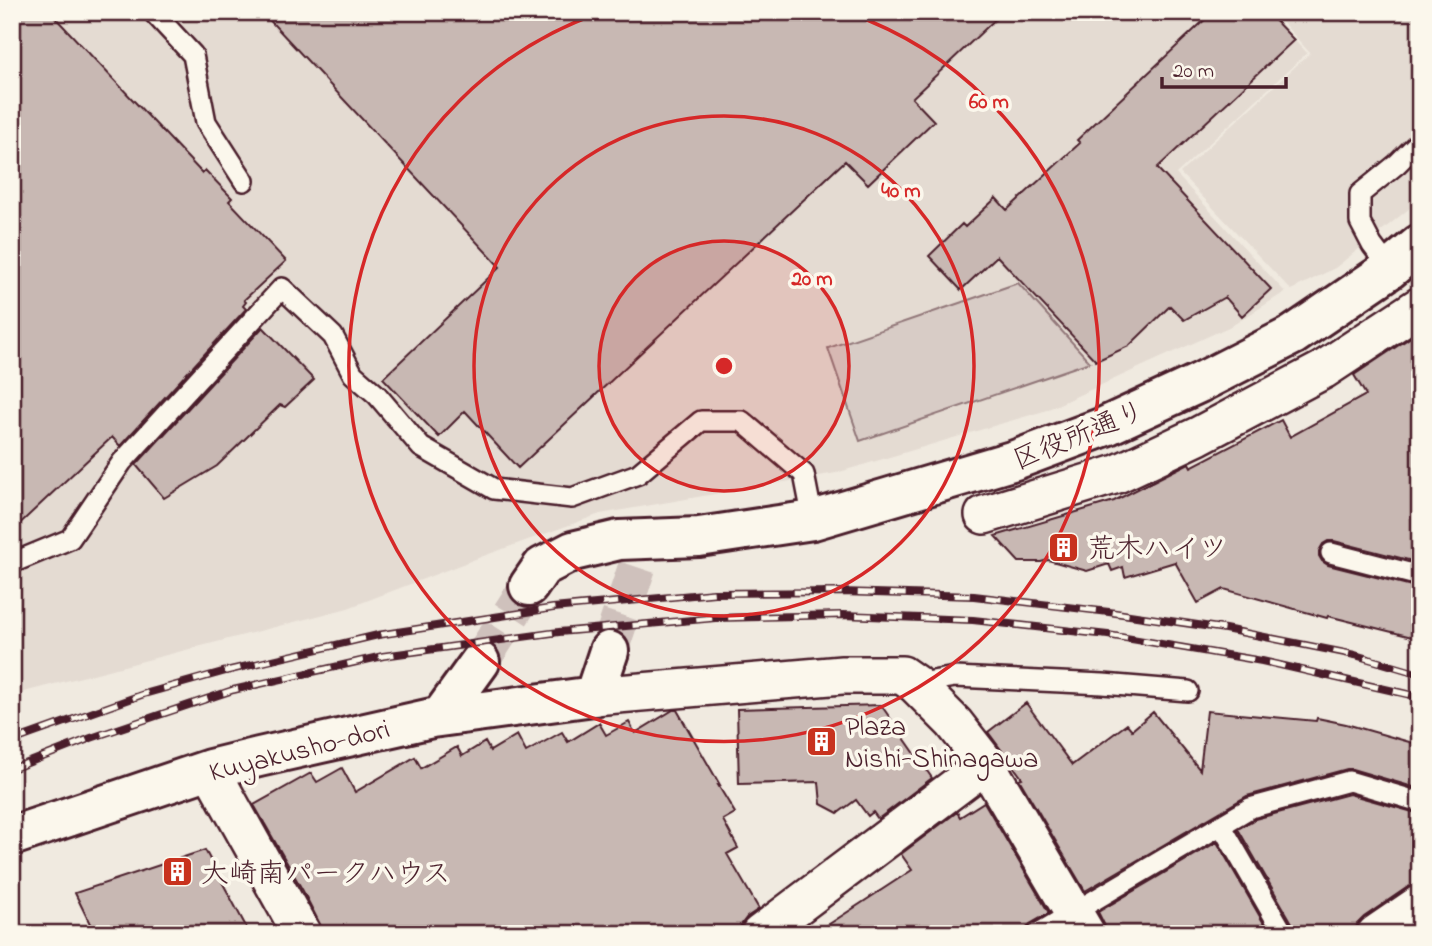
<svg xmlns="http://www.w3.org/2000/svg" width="1432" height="946" viewBox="0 0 1432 946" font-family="'Indie Flower','Klee One',sans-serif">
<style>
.built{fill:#e4dbd2}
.green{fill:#d8ccc6;stroke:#917678;stroke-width:2}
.building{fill:#c8b8b3;stroke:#4a1f2b;stroke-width:2}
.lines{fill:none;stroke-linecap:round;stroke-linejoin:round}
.tertiary-tunnel{stroke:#cfc1bc;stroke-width:38;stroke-dasharray:38 19;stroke-linecap:butt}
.service-casing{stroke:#4a1f2b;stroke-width:24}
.minor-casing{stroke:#4a1f2b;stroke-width:42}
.tertiary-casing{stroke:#4a1f2b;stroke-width:44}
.service{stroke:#fbf7ec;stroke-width:19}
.minor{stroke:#fbf7ec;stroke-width:37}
.tertiary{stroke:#fbf7ec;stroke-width:38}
.rail-casing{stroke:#4a1f2b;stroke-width:8}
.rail{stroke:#fbf7ec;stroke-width:5;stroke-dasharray:16;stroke-linecap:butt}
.ring{fill:none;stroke:#d62828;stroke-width:3.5}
.labels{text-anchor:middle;stroke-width:7;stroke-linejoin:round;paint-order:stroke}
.street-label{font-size:28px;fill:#4a1f2b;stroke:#fbf7ec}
.poi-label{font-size:28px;fill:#4a1f2b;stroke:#fbf7ec;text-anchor:start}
.centre{fill:#d62828;stroke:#fbf7ec;stroke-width:3.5}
.ring-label{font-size:21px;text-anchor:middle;font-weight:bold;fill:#d62828;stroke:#fbf7ec;stroke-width:7;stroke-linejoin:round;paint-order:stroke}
</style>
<rect width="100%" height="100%" fill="#f0eae0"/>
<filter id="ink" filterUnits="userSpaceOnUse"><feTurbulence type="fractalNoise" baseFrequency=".0143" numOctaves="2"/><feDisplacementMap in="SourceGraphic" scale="14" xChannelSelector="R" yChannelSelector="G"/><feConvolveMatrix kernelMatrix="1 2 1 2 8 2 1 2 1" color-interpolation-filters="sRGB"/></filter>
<g filter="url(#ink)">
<path class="built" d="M12,12H1270L1307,53L1176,174L1285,292L1233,325L1044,411L836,473L600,514L478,558L348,608L12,695Z
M1273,12H1420V200L1335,268L1291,290L1180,173L1310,53Z"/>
<path class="green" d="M1018,283L1090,362L860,441L828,348Z"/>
<path class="building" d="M12,12H50L202,173L205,170L232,198L229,201L286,261L244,300L246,302L243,306L246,309L120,446L112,437L12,531Z
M262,12H1003L912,98L934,121L868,184L845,161L518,468L465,411L439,437L383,378L500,267Z
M1213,12H1267L1294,40L1157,168L1271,289L1242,316L1225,297L1184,320L1170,306L1129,346L1096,361L997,256L961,290L929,256L962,224L965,227L996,198L1007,210L1080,143L1077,140Z
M263,327L314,380L285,407L280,405L217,466L164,498L136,465Z
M1420,331V563L1334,541H1328L1323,544L1319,551V556L1322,561L1328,565L1420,588V639L1328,616L1327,618L1224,589L1198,603L1175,562L1125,577L1123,567L1112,571L1109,564L1087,571L1048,560L1041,562H1019L995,536L1114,501L1189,463L1191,467L1281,420L1290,437L1366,395L1354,375Z
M1026,703L1072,765L1127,724L1132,730L1153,712L1200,770L1207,711L1316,721L1317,718L1346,724L1420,745V789L1352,769H1347L1247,796L1085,891L1019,779L1022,778L988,732Z
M881,705L932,778L878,819L873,812L868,816L856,800L838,813L821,804L819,782L739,784L737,709Z
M673,710H677L720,785H718L735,813L723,820L738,848L727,854L759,909L747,917L741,925L739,934H325L303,891L254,805L311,773L317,782L342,768L355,792L415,757L421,768L457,747L462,756L485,742L490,751L517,735L526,752L562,732L568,742L599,723L606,735L629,722L635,733Z
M1349,794L1420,814V883L1408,887L1364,917L1357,924L1355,934H1296L1295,928L1238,829L1255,819Z
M984,802L1049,913L1030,924L1026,929L1025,934H814L912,870L901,854L957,812L960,817Z
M1217,842L1270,934H1107L1104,924L1098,912Z
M205,850L250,934H95L75,893Z"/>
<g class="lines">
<path class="tertiary-tunnel" d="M609,651L637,567
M480,662L529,586"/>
<defs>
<path id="service" d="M153,12L193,55L206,122L244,181
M1390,269L1372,245L1360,222V194L1397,164L1420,141
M1331,553L1420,576
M12,563L70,539L122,462L282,288L333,336L353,374L377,395L421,447L494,489L572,498L638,474L701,421H742L804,474L813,520
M915,684L955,677L1103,684L1188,691
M1221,825L1284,934
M1037,934L1250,808L1349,781L1420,802"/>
<path id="minor" d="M984,515L1117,474L1198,436L1323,370L1420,306
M594,696L842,675H902L915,684L954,723L986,764L1086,934
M210,769L302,934
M760,934L986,764
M1376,934L1420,904"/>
<path id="tertiary" d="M529,586L542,567L573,551L619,540L699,537L813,520L1015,460L1106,426L1199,383L1293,335L1390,269L1420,244
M441,716L480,662
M12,836L210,769L259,757L432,718L594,696L609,651"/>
</defs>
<use href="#service" class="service-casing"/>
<use href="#minor" class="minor-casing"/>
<use href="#tertiary" class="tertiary-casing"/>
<use href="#service" class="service"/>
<use href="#minor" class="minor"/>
<use href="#tertiary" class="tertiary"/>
<defs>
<path id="rail" d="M12,741L144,694L226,671L378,635L553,608L714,593L841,592L974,596L1109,612L1225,629L1355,655L1420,674
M12,769L91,738L233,690L383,656L559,632L715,618L843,615L973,620L1108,635L1262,661L1420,697"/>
</defs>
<use href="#rail" class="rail-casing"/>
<use href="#rail" class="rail"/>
</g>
</g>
<circle cx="724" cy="366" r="125" fill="#d62828" fill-opacity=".12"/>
<g class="ring">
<circle cx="724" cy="366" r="125"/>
<circle cx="724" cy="366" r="250"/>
<path d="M849 13A375 375 0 1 1 599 13"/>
</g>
<defs>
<symbol id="building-square" viewBox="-11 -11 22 22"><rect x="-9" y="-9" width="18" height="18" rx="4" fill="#c8321e" stroke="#fbf7ec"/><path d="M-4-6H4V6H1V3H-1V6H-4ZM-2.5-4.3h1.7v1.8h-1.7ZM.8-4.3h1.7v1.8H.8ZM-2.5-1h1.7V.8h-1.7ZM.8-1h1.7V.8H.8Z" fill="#fff"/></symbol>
</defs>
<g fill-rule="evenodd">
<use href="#building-square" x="1046" y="530" width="35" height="35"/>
<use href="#building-square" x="804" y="724" width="35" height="35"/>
<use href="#building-square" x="160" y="854" width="35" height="35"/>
</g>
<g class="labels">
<g class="street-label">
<text transform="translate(1078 434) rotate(-22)" y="10">区役所通り</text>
<text transform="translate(299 749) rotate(-14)" y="10">Kuyakusho-dori</text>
</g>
<g class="poi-label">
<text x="1087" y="557">荒木ハイツ</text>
<text x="845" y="735">Plaza<tspan x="845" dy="32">Nishi-Shinagawa</tspan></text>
<text x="201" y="882">大崎南パークハウス</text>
</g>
</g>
<circle cx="724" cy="366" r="10" class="centre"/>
<g class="ring-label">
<text x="989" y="108">60 m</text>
<text x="901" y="197">40 m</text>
<text x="812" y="285">20 m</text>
</g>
<rect width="1432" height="946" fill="none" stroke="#fbf7ec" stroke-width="42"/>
<rect x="21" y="21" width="1390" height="904" fill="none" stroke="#4a1f2b" stroke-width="2.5" filter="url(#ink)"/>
<path d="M1162 77v10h124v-10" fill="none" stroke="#4a1f2b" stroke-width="3.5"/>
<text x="1173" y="77" font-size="21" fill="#4a1f2b" stroke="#fbf7ec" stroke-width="5" paint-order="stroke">20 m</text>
</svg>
